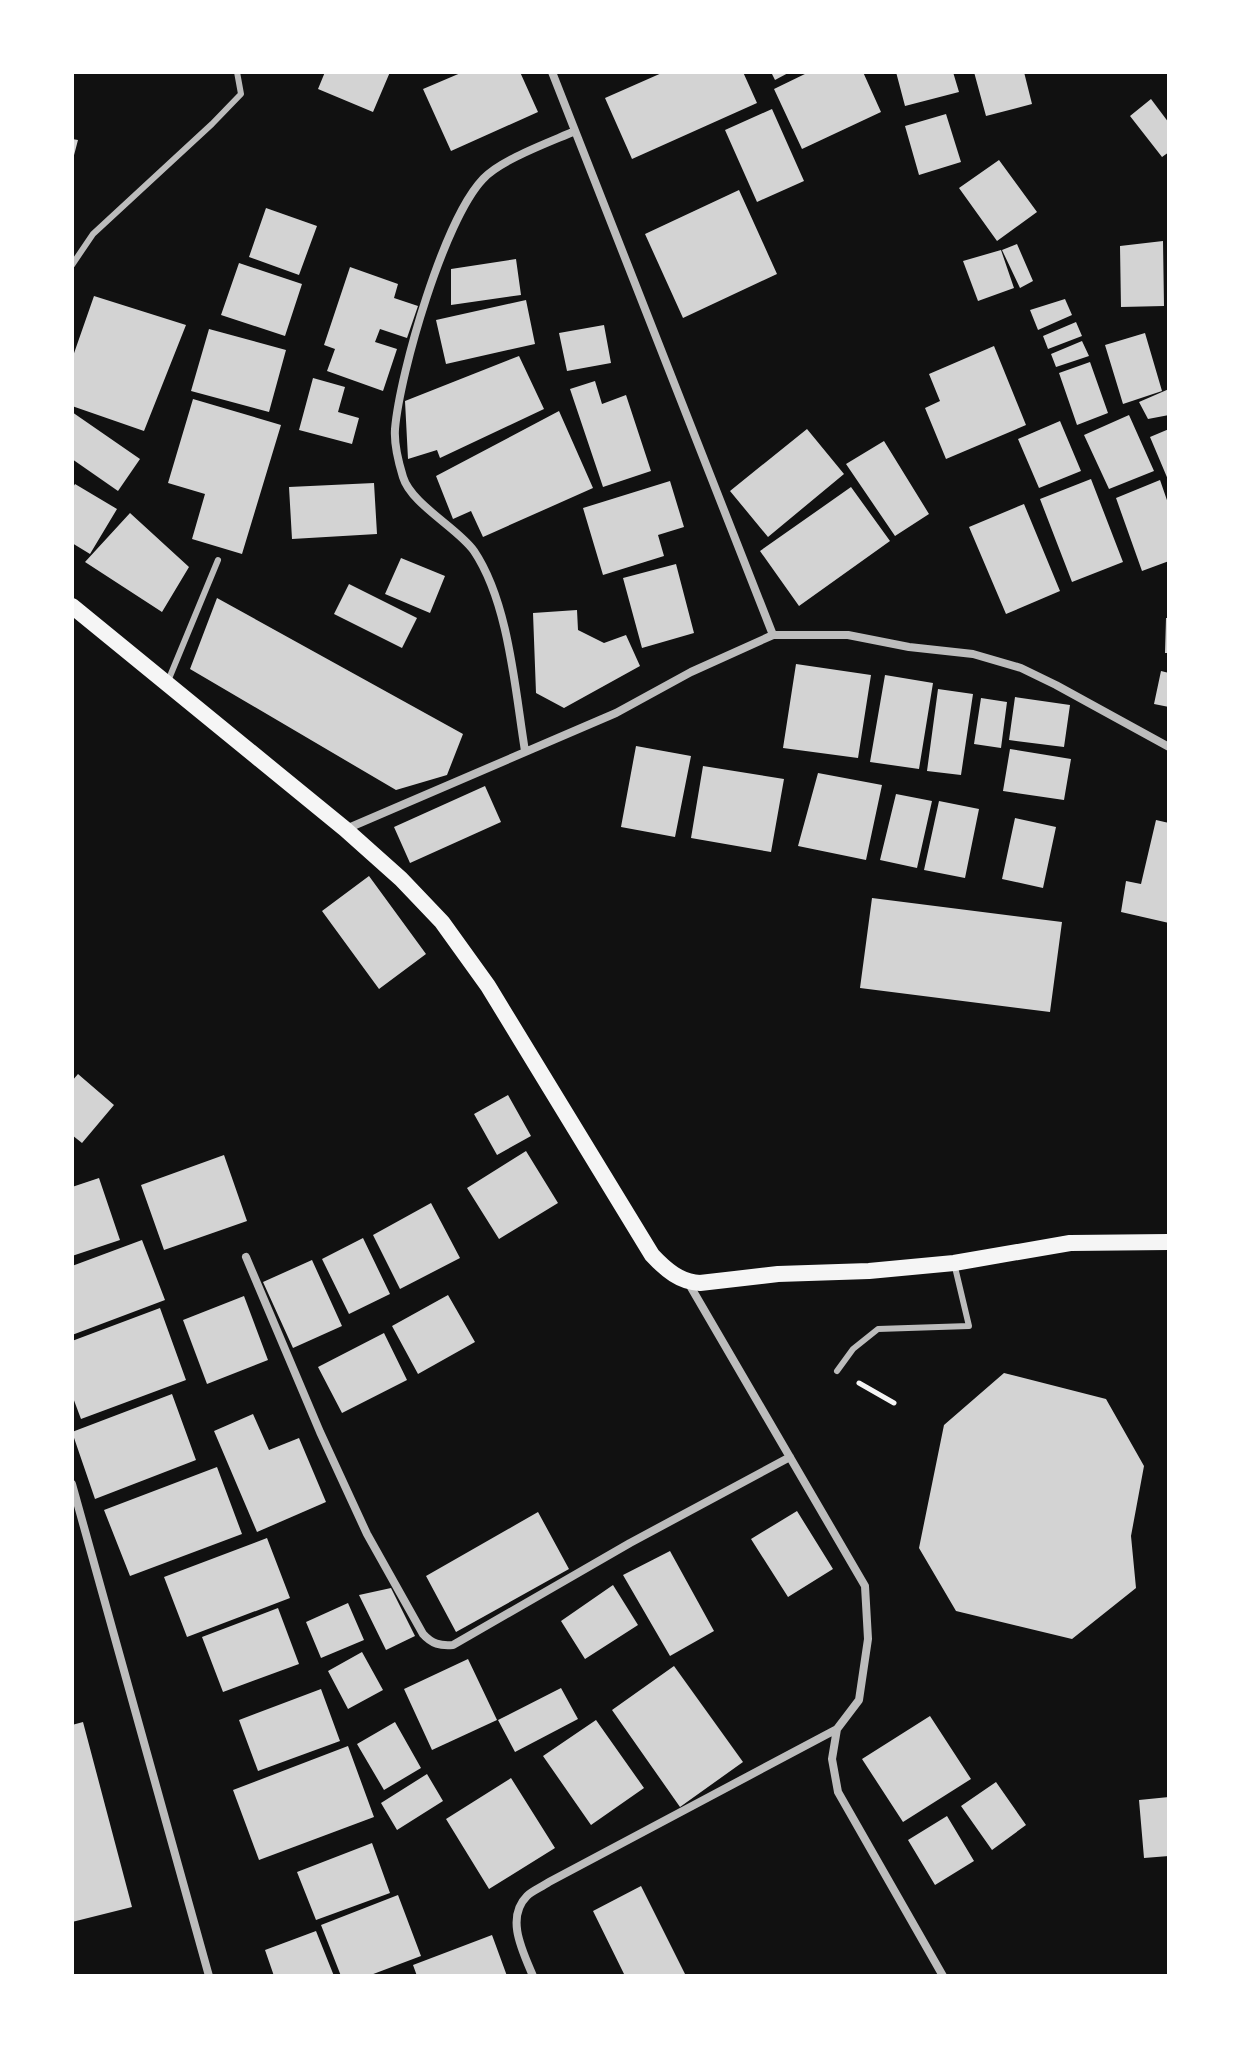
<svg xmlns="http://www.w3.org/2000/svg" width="1241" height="2048" viewBox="0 0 1241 2048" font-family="'Roboto Condensed',sans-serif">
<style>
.building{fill:#d3d3d3}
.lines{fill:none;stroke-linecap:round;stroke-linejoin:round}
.path{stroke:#f5f5f5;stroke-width:5}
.service{stroke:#bcbcbc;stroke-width:6}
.minor{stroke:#bcbcbc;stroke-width:8}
.secondary{stroke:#f5f5f5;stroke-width:16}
</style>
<rect width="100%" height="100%" fill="#111"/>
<path class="building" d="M325,72H390L373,112L318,89Z
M463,72H520L538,112L451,151L423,89Z
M664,72H743L757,103L632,159L605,98Z
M771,72H790L775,80Z
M809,72H863L881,112L802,149L774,89Z
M896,72H953L959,92L905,106Z
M974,72H1024L1032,104L986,116Z
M1151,99L1169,123V152L1162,157L1130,116Z
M772,109L804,181L757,202L725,130Z
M946,114L961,162L919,175L905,126Z
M72,139L78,140L73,159H72Z
M999,160L1037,212L997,241L959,188Z
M739,190L777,274L683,318L645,234Z
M266,208L317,226L299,275L249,257Z
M1163,241L1164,306L1121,307L1120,246Z
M1017,244L1033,281L1020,288L1002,250Z
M1001,250L1014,288L978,301L963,261Z
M516,259L521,295L451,305V269Z
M239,263L302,284L285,336L221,315Z
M350,267L398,284L394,298L418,306L407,338L380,329L375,342L397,349L383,391L327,371L335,349L324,345Z
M94,296L186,325L144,431L72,406V359Z
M1065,299L1072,315L1038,330L1030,310Z
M526,300L535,344L446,364L436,320Z
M1076,322L1082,336L1048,349L1043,336Z
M604,325L611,363L567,371L559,333Z
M209,329L286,350L269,412L191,391Z
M1145,333L1162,391L1123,404L1105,345Z
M1082,341L1089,356L1056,367L1051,354Z
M994,346L1026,425L946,459L925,408L940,401L929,374Z
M519,356L544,409L440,458L437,450L408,459L405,401Z
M1090,362L1108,413L1077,425L1059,373Z
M313,378L345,387L338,412L359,418L352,444L299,430Z
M595,381L602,404L626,395L651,471L603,487L570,389Z
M1169,389V415L1148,419L1139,402Z
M193,399L281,425L242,554L192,539L205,494L168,483Z
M559,411L593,488L483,537L471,511L453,519L436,476Z
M72,412L140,459L118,491L72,459Z
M1129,415L1154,471L1109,489L1084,435Z
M1060,421L1081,471L1039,488L1018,439Z
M807,429L844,474L768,537L730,491Z
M1169,429V482L1150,437Z
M884,441L929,514L895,536L846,464Z
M1091,479L1123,562L1072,582L1040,499Z
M1160,480L1169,506V561L1142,571L1116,498Z
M670,481L684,527L658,535L664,556L603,575L583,508Z
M374,483L377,534L292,539L289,487Z
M75,484L117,509L90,554L72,543V489Z
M851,487L890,541L799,606L760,551Z
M1024,504L1060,591L1006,614L969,527Z
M130,513L189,567L162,612L85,562Z
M401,558L445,576L430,613L385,594Z
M676,564L694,633L642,648L623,578Z
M349,584L417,618L402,648L334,614Z
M217,598L463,734L447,775L396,790L190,669Z
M577,610L578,630L604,643L626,635L640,666L564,708L536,693L533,613Z
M1166,618H1169V653H1165Z
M796,664L871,675L858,758L783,748Z
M1161,671L1169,673V707L1154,704Z
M885,675L933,683L919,769L870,762Z
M938,689L973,694L961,775L927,771Z
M1015,697L1070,705L1064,747L1009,740Z
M981,698L1007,702L1001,748L974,744Z
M636,746L691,756L675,837L621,827Z
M1010,749L1071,759L1064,800L1003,791Z
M703,766L784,779L771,852L691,838Z
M818,773L882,785L866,860L798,846Z
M485,786L501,822L410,863L394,827Z
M896,794L932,801L917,868L880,860Z
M939,801L979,809L965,878L924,870Z
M1015,818L1056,827L1043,888L1002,879Z
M1156,820L1169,823V923L1121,912L1126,881L1141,884Z
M369,876L426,954L379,989L322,911Z
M872,898L1062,922L1050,1012L860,988Z
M78,1074L114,1105L82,1143L72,1135V1081Z
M508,1095L531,1136L497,1155L474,1114Z
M526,1151L558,1203L499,1239L467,1188Z
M224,1155L247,1221L164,1250L141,1185Z
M99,1178L120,1240L72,1256V1187Z
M431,1203L460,1258L400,1289L373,1235Z
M363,1238L390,1294L349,1314L322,1259Z
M142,1240L165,1300L72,1335V1266Z
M312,1260L342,1326L293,1348L263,1282Z
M448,1295L475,1342L418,1374L392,1326Z
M244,1296L268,1360L207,1384L183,1320Z
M160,1308L186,1380L81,1419L72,1395V1341Z
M384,1333L407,1380L342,1413L318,1367Z
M1004,1373L1106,1399L1144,1466L1131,1536L1136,1588L1072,1639L956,1611L919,1548L944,1425Z
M172,1394L196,1460L95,1499L72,1432Z
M253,1414L269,1450L299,1438L326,1502L257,1532L214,1431Z
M217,1467L242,1534L130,1576L104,1510Z
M797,1511L833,1569L788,1597L751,1539Z
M538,1512L569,1569L456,1632L426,1576Z
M267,1538L290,1598L187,1637L164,1577Z
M670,1551L714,1631L670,1656L623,1575Z
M613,1585L638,1625L585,1659L561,1621Z
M391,1588L415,1636L386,1650L359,1595Z
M348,1603L364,1640L321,1658L306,1622Z
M278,1608L299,1664L223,1692L202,1637Z
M362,1652L383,1690L348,1709L328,1671Z
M468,1659L497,1720L432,1750L404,1689Z
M674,1666L743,1762L680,1807L612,1710Z
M561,1688L578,1719L515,1752L498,1720Z
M321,1689L340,1741L258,1771L239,1720Z
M930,1716L971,1779L903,1822L862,1759Z
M596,1720L644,1788L591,1825L543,1756Z
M83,1722L132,1907L72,1922V1725Z
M395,1722L421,1768L384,1790L357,1744Z
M348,1746L374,1817L259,1860L233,1790Z
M427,1774L443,1801L397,1830L381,1803Z
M511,1778L555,1848L489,1889L446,1819Z
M996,1782L1026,1825L992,1850L961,1806Z
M1169,1797V1856L1144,1858L1139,1800Z
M947,1816L974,1861L935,1885L908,1840Z
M372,1843L390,1893L316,1920L297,1872Z
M641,1886L686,1976H625L593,1911Z
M398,1895L421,1956L368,1976H341L321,1925Z
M316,1931L334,1976H274L265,1950Z
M492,1935L507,1976H417L413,1965Z"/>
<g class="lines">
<path class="path" d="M859,1383L894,1403"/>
<path class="service" d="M72,265L93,234L212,124L241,94L237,72
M168,681L218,560
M837,1371L853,1349L878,1329L969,1326L954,1263"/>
<path class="minor" d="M552,72L773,635
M525,751C515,690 509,603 474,551C459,529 411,504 403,477C399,464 394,443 395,429C400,372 444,220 483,179C500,160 550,142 575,131
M346,829L616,713L691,672L773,635H848L909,647L973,654L1021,668L1056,685L1169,747
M246,1257L320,1432L367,1534L423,1634C432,1644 440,1646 453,1645L630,1543L790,1457
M689,1284L865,1586L868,1639L859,1700L837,1729L832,1759L838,1792L943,1976
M72,1484L209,1976
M533,1976C523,1952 505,1918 527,1896C532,1891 542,1887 549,1882L837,1729"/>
<path class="secondary" d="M72,606L345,829L401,879L442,922L488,986L652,1255C666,1270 680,1282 700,1283L778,1274L869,1271L954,1263L1070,1243L1169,1242"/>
</g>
<rect width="1241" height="2048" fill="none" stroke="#ffffff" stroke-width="148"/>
</svg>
